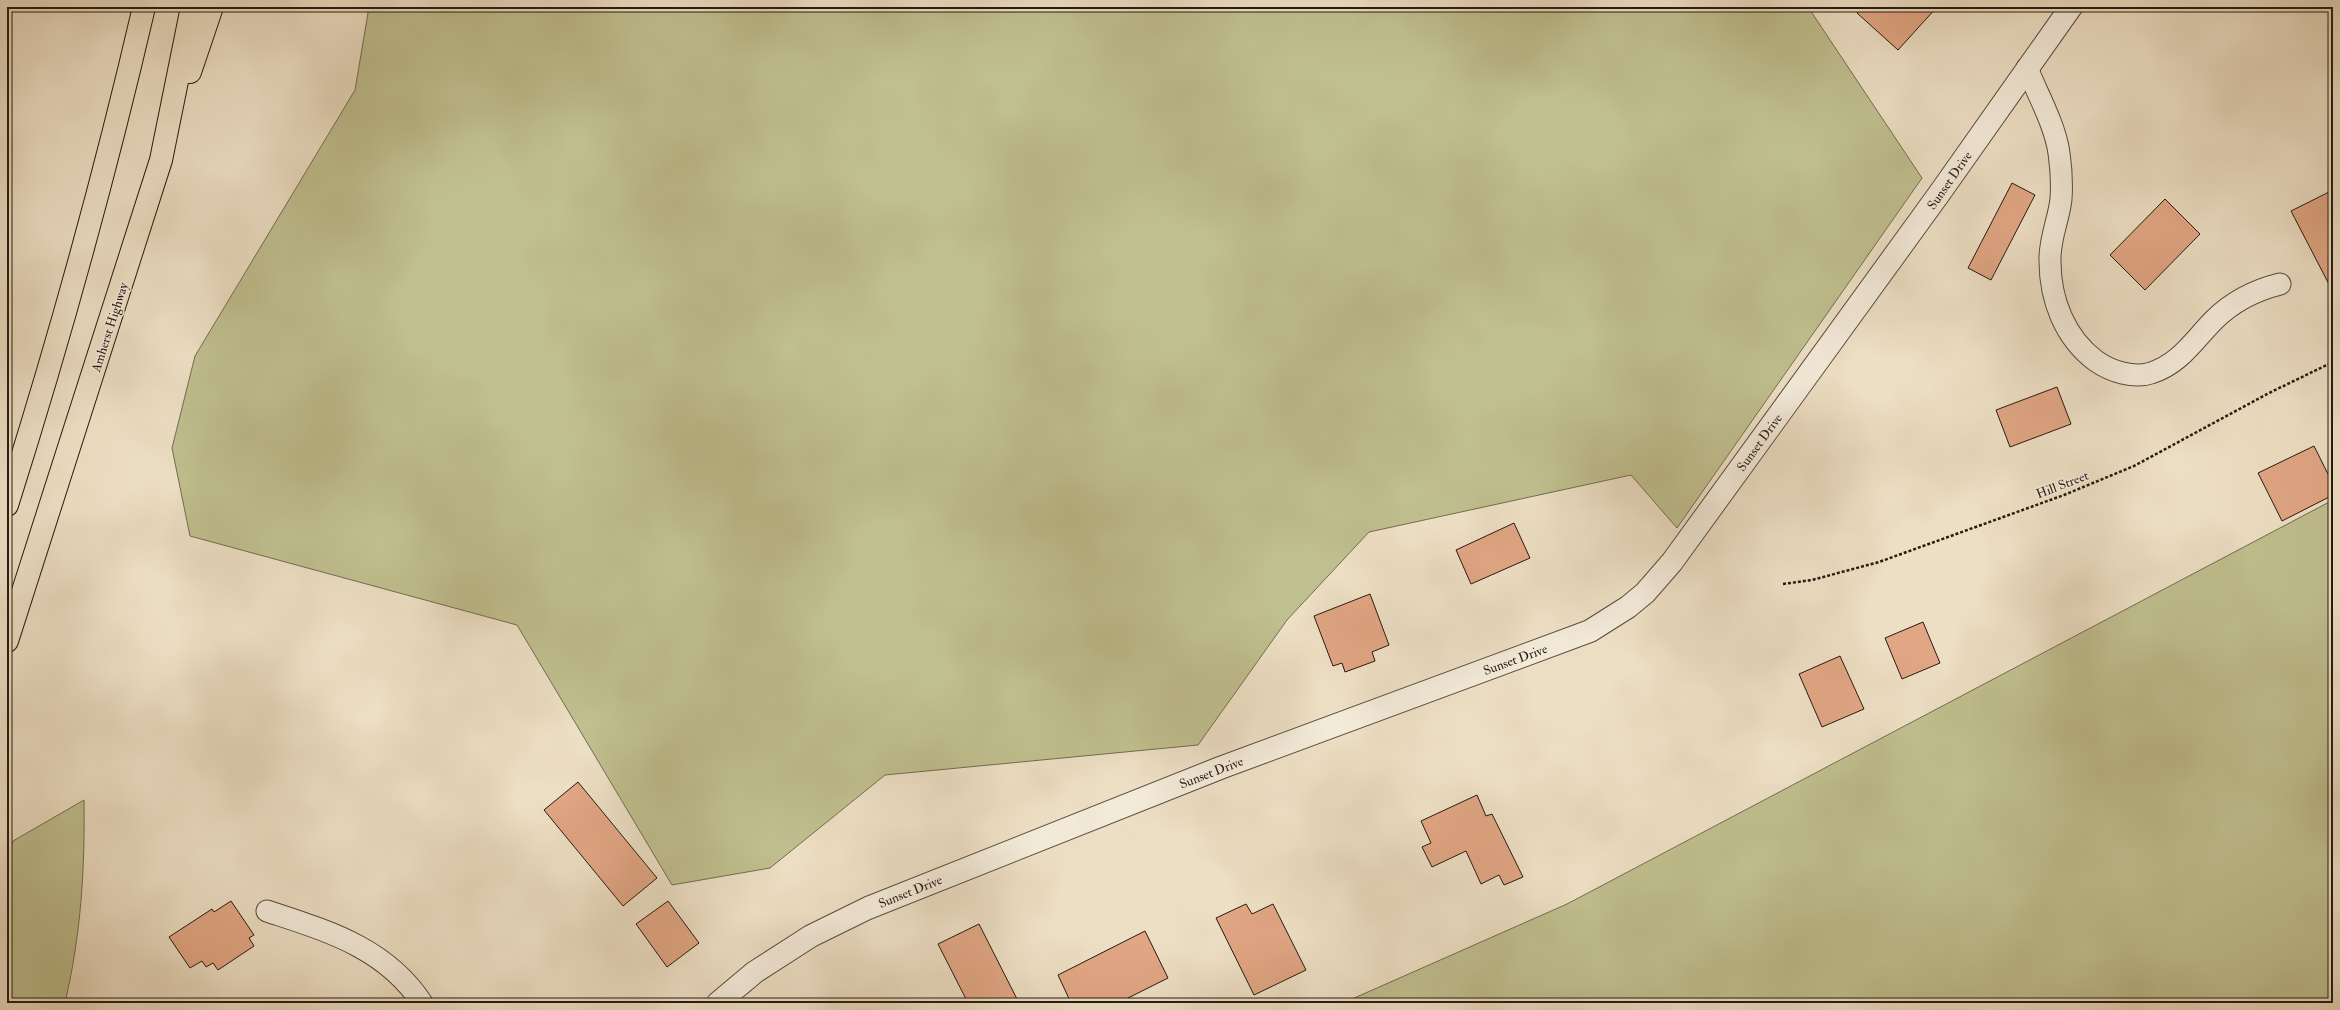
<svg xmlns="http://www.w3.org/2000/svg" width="2340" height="1010" viewBox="0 0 2340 1010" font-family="'IM FELL Double Pica',serif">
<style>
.green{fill:#c0bf8f;stroke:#736c50}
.building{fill:#e1a684;stroke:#261a11}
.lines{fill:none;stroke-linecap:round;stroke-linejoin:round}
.service-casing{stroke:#584b3e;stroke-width:23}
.minor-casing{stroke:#584b3e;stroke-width:24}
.motorway-casing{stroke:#261a11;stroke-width:24}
.path{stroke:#261a11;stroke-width:2.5;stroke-dasharray:3 2;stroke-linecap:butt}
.service{stroke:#f3ead9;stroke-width:21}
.minor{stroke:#f3ead9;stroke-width:22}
.motorway{stroke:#eddfc4;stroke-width:22}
.labels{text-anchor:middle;stroke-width:3;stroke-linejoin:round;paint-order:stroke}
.street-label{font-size:13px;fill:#261a11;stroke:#f3ead9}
</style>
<rect width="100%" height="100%" fill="#eddfc4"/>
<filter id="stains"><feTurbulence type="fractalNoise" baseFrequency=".005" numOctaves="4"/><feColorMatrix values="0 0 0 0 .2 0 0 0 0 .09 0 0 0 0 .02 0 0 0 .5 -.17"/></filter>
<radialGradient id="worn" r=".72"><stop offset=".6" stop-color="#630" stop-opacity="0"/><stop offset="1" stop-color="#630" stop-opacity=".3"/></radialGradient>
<path class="green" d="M369,7H1808L1922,178L1677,528L1631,475L1369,532L1287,620L1198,745L885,775L770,868L672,885L517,625L190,536L172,448L195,356L355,90Z
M2333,500V1003H1343L1567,904Z
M84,800C85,870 81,934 65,1003H7V856L13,841Z"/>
<path class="building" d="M1862,7H1937L1898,50L1857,13Z
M2012,183L2035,195L1991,280L1968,268Z
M2333,190V292L2291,211Z
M2165,199L2200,234L2145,290L2110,255Z
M2057,387L2071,424L2010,447L1996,410Z
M2314,446L2333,484V495L2282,521L2258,473Z
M1514,523L1530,558L1471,584L1456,550Z
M1370,594L1389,645L1372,652L1375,661L1345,672L1342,663L1333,666L1314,616Z
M1923,622L1940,663L1902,679L1885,638Z
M1840,656L1864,709L1822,727L1799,674Z
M578,782L657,878L623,906L544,810Z
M1477,795L1486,816L1492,814L1523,877L1504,885L1499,875L1481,884L1466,851L1432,867L1422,847L1431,843L1421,821Z
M231,901L254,935L249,938L254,946L218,970L213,963L206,967L202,961L190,968L169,937L212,909L214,912Z
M668,901L699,943L667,967L636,924Z
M1246,904L1252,914L1273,904L1306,970L1254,995L1216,918Z
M979,924L1018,1001L1013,1003H968L938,944Z
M1145,931L1168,978L1118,1003H1071L1058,975Z"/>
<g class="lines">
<defs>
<path id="service" d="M2027,68C2038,95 2055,125 2059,153C2061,167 2062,185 2061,199C2059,219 2049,240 2050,261C2050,300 2065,338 2096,361C2110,371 2134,379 2151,373C2180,364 2194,340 2214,320C2232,302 2256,290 2280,284
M267,911C327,931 385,947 422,1003"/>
<path id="minor" d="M718,1003L755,972L811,936L868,908L1220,768L1590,631L1628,607L1645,593L1672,562L1939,194L2071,7"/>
<path id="motorway" d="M190,72L212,7
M7,505C59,341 105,175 144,7
M7,641L161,160L192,7"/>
</defs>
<use href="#service" class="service-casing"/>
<use href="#minor" class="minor-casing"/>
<use href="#motorway" class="motorway-casing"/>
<path class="path" d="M1783,584L1812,580L1879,562L2064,495L2134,466L2269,393L2333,362"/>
<use href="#service" class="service"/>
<use href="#minor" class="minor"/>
<use href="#motorway" class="motorway"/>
</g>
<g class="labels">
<g class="street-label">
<text transform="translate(1949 180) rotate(-55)" y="5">Sunset Drive</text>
<text transform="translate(109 327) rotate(-72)" y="5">Amherst Highway</text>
<text transform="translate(1759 442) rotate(-54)" y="5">Sunset Drive</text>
<text transform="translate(2062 484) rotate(-21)" y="5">Hill Street</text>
<text transform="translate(1515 659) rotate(-20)" y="5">Sunset Drive</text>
<text transform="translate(1211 772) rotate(-21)" y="5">Sunset Drive</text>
<text transform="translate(910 891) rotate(-22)" y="5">Sunset Drive</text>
</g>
</g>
<rect width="2340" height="1010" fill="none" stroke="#eddfc4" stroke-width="24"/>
<rect x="8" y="8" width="2324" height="994" fill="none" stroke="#261a11" stroke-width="2"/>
<rect x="12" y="12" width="2316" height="986" fill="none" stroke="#261a11"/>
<rect width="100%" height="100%" filter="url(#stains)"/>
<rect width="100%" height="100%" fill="url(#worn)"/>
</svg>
